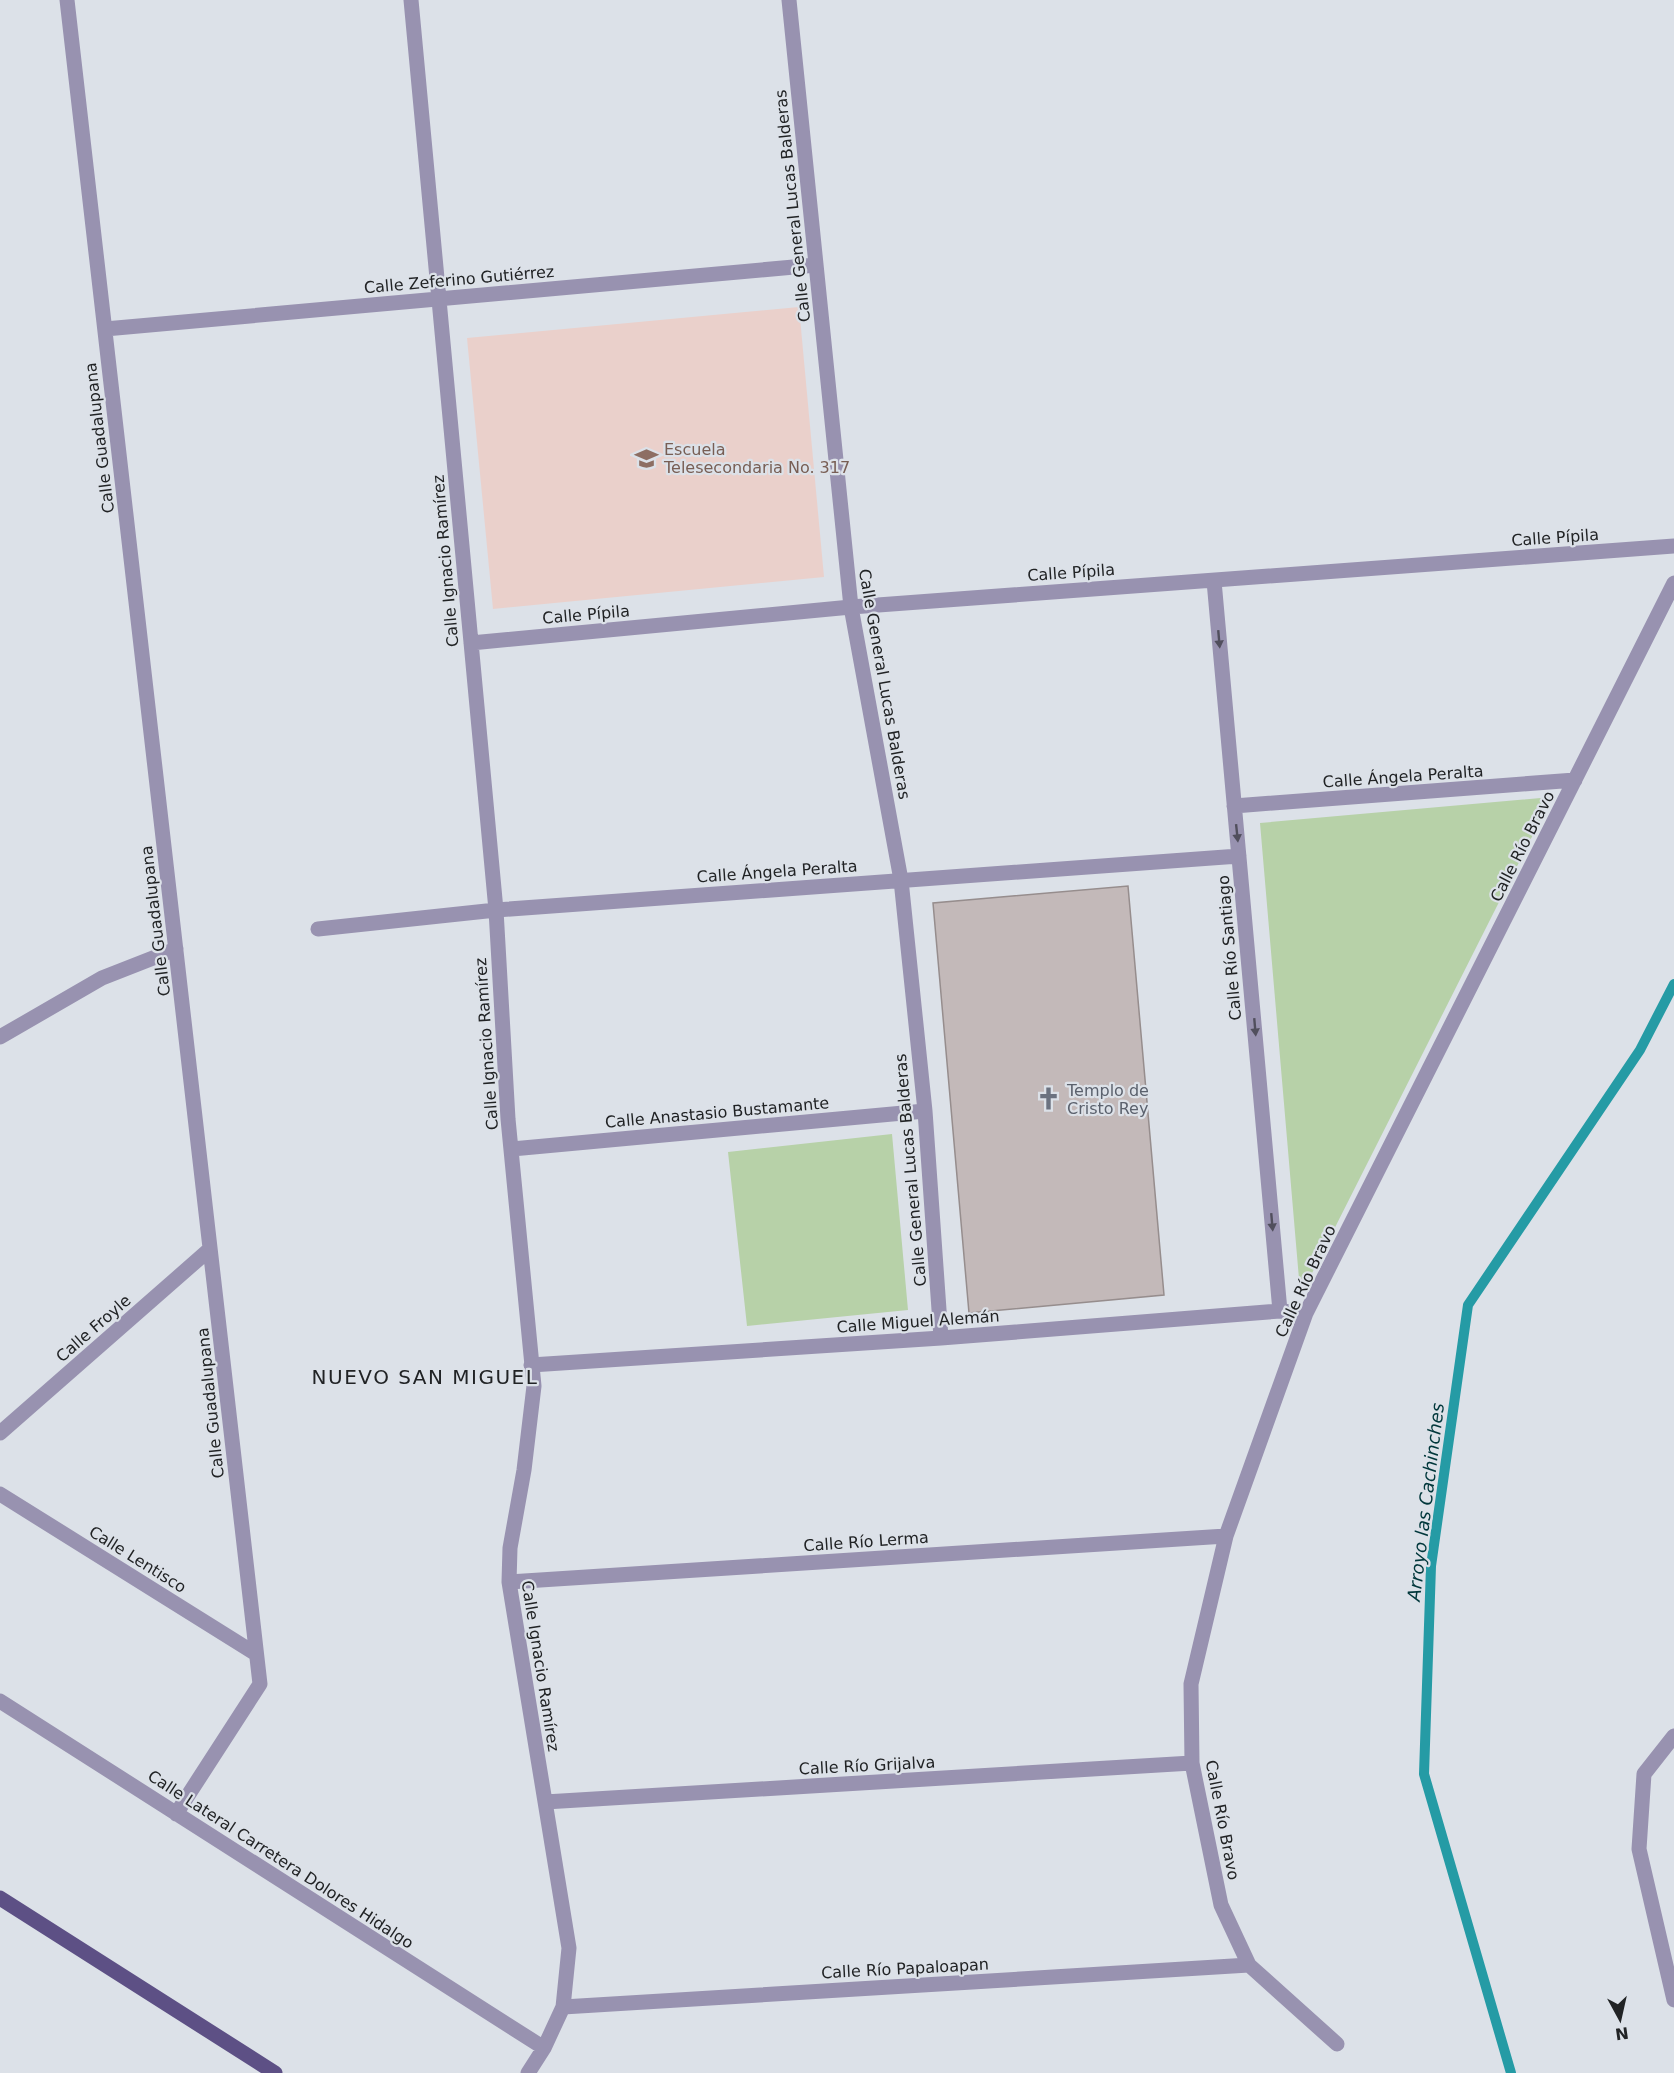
<svg xmlns="http://www.w3.org/2000/svg" width="1674" height="2073" viewBox="0 0 1674 2073" font-family="'DejaVu Sans',sans-serif">
<style>
.education{fill:#ead0cb}
.green{fill:#b7d1a8}
.lines{fill:none;stroke-linecap:round;stroke-linejoin:round}
.stream{stroke:#259ba5;stroke-width:10}
.building{fill:#c3b9b9;stroke:#968d8d;stroke-width:1.5}
.minor{stroke:#9892b0;stroke-width:15}
.major{stroke:#5d5085;stroke-width:15}
.oneway{fill:#514f5d}
.labels{text-anchor:middle;stroke-width:4.5;stroke-linejoin:round;paint-order:stroke}
.street-label{font-size:16px;fill:#212325;stroke:#dce1e8}
.education-label{font-size:16px;fill:#785e54;stroke:#dce1e8;text-anchor:start}
.worship-label{font-size:16px;fill:#5b616d;stroke:#dce1e8;text-anchor:start}
.water-label{font-size:18px;font-style:italic;fill:#01373b;stroke:#dce1e8}
.quarter-label{font-size:20px;letter-spacing:1.5px;fill:#212325;stroke:#dce1e8}
</style>
<rect width="100%" height="100%" fill="#dce1e8"/>
<path class="education" d="M799,307L824,577L493,609L467,338Z"/>
<path class="green" d="M1552,797L1308,1281L1299,1279L1260,823Z
M892,1134L908,1310L747,1326L728,1152Z"/>
<g class="lines">
<path class="stream" d="M1511,2073L1424,1774L1431,1566L1468,1305L1640,1050L1674,984"/>
</g>
<path class="building" d="M1128,886L1164,1295L969,1313L933,903Z"/>
<g class="lines">
<path class="minor" d="M67,0L260,1684L176,1814
M411,0L496,910L508,1119L534,1386L524,1470L510,1548L509,1582L569,1948L563,2007L544,2048L528,2073
M789,0L851,607L901,880L925,1111L941,1338
M105,329L816,265
M1214,581L1280,1311
M471,643L851,607L1674,546
M1234,806L1575,780
M318,929L496,910L1239,856
M0,1037L102,978L176,949
M512,1149L925,1111
M531,1365L941,1338L1280,1311L1306,1313
M0,1433L210,1249
M0,1494L256,1654
M509,1582L1226,1536
M0,1701L544,2048
M1674,1736L1644,1774L1639,1849L1674,2000
M545,1802L1192,1763
M563,2007L1249,1965
M1337,2044L1249,1965L1221,1905L1192,1763L1191,1684L1226,1536L1306,1313L1674,583"/>
<path class="major" d="M0,1898L275,2073"/>
</g>
<defs><path id="oneway-solid" d="M-6-.8H1V-3.2L6.5 0L1 3.2V.8H-6Z" transform="scale(1.5)"/></defs>
<g class="oneway">
<use href="#oneway-solid" transform="translate(1219 639) rotate(85)"/>
<use href="#oneway-solid" transform="translate(1237 833) rotate(84)"/>
<use href="#oneway-solid" transform="translate(1255 1027) rotate(85)"/>
<use href="#oneway-solid" transform="translate(1272 1222) rotate(85)"/>
</g>
<defs>
<symbol id="school-bare" viewBox="-9 -9 18 18"><path d="M0-5L7-2L0 1L-7-2ZM-4 1L0 2.5L4 1V4Q0 6-4 4Z" fill="#8d6e63" stroke="#dce1e8" stroke-width="2.5" paint-order="stroke"/></symbol>
<symbol id="church-bare" viewBox="-9 -9 18 18"><path d="M-1.2-6h2.4v3.5h3.3v2.4h-3.3V6h-2.4V-.1h-3.3v-2.4h3.3Z" fill="#6b7280" stroke="#dce1e8" stroke-width="2.5" paint-order="stroke"/></symbol>
</defs>
<g fill-rule="evenodd">
<use href="#school-bare" x="630" y="442" width="33" height="33"/>
<use href="#church-bare" x="1032" y="1082" width="33" height="33"/>
</g>
<g class="labels">
<g class="street-label">
<text transform="translate(792 206) rotate(-96)" y="6">Calle General Lucas Balderas</text>
<text transform="translate(459 279) rotate(-5)" y="6">Calle Zeferino Gutiérrez</text>
<text transform="translate(99 438) rotate(-97)" y="6">Calle Guadalupana</text>
<text transform="translate(1555 537) rotate(-4)" y="6">Calle Pípila</text>
<text transform="translate(445 561) rotate(-95)" y="6">Calle Ignacio Ramírez</text>
<text transform="translate(1071 572) rotate(-4)" y="6">Calle Pípila</text>
<text transform="translate(586 614) rotate(-5)" y="6">Calle Pípila</text>
<text transform="translate(885 684) rotate(80)" y="6">Calle General Lucas Balderas</text>
<text transform="translate(1403 776) rotate(-4)" y="6">Calle Ángela Peralta</text>
<text transform="translate(1522 846) rotate(-63)" y="6">Calle Río Bravo</text>
<text transform="translate(777 871) rotate(-4)" y="6">Calle Ángela Peralta</text>
<text transform="translate(155 921) rotate(-97)" y="6">Calle Guadalupana</text>
<text transform="translate(1229 948) rotate(-95)" y="6">Calle Río Santiago</text>
<text transform="translate(486 1044) rotate(-94)" y="6">Calle Ignacio Ramírez</text>
<text transform="translate(717 1112) rotate(-5)" y="6">Calle Anastasio Bustamante</text>
<text transform="translate(910 1170) rotate(-95)" y="6">Calle General Lucas Balderas</text>
<text transform="translate(1305 1281) rotate(-65)" y="6">Calle Río Bravo</text>
<text transform="translate(918 1321) rotate(-4)" y="6">Calle Miguel Alemán</text>
<text transform="translate(93 1328) rotate(-41)" y="6">Calle Froyle</text>
<text transform="translate(210 1403) rotate(-96)" y="6">Calle Guadalupana</text>
<text transform="translate(866 1541) rotate(-4)" y="6">Calle Río Lerma</text>
<text transform="translate(138 1559) rotate(32)" y="6">Calle Lentisco</text>
<text transform="translate(541 1666) rotate(81)" y="6">Calle Ignacio Ramírez</text>
<text transform="translate(867 1765) rotate(-3)" y="6">Calle Río Grijalva</text>
<text transform="translate(1223 1820) rotate(79)" y="6">Calle Río Bravo</text>
<text transform="translate(281 1859) rotate(33)" y="6">Calle Lateral Carretera Dolores Hidalgo</text>
<text transform="translate(905 1968) rotate(-3)" y="6">Calle Río Papaloapan</text>
</g>
<g class="education-label">
<text x="664" y="455">Escuela<tspan x="664" dy="18">Telesecondaria No. 317</tspan></text>
</g>
<g class="worship-label">
<text x="1067" y="1096">Templo de<tspan x="1067" dy="18">Cristo Rey</tspan></text>
</g>
<g class="water-label">
<text transform="translate(1426 1502) rotate(-83)" y="6">Arroyo las Cachinches</text>
</g>
<g class="quarter-label">
<text x="425" y="1384">NUEVO SAN MIGUEL</text>
</g>
</g>
<g transform="translate(1620 2019) rotate(172)" stroke="#dce1e8" stroke-width="4.5" paint-order="stroke">
<path d="M0-4.5L10 22L0 15L-10 22Z" fill="#212325"/>
<text y="-9" font-size="16" font-weight="bold" text-anchor="middle" fill="#212325">N</text>
</g>
</svg>
